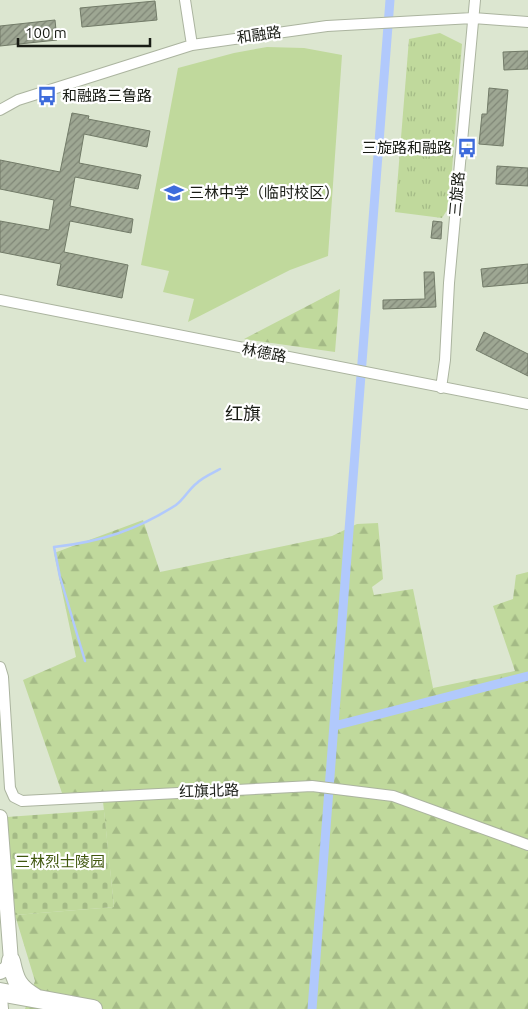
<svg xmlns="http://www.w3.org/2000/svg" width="528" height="1009" viewBox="0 0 528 1009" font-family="Ubuntu,'Noto Sans SC',sans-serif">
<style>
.grass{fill:url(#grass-tufts)}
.forest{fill:url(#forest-firs)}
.cemetery{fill:url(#cemetery-stones)}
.pitch{fill:#c0d99c}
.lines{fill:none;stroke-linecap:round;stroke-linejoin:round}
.stream{stroke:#b1c9fc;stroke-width:2.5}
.canal{stroke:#b1c9fc;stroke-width:9}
.building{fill:url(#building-hatch);stroke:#727b68}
.street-casing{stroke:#abb49f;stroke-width:12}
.secondary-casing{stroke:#abb49f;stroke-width:16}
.highway-casing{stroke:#abb49f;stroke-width:20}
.street{stroke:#fff;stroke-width:10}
.secondary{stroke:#fff;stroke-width:14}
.highway{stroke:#fff;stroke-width:18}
.labels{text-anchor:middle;stroke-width:4.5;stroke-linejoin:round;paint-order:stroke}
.street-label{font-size:15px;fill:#191c15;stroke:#fff}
.poi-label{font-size:15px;fill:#191c15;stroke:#fff;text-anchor:start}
.park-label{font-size:15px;fill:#41580f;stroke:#fff}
.quarter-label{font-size:18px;fill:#191c15;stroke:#fff}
</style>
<defs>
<pattern id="grass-tufts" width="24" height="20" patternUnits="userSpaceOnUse" patternTransform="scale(1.25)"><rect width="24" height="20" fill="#c0d99c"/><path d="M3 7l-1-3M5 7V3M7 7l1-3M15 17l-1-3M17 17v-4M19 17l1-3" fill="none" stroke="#a4ba86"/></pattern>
<pattern id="forest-firs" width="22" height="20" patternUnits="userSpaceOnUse" patternTransform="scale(1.25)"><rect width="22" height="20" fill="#c0d99c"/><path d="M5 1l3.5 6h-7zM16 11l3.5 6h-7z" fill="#a4ba86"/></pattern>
<pattern id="cemetery-stones" width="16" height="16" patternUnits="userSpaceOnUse" patternTransform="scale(1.25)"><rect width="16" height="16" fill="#c0d99c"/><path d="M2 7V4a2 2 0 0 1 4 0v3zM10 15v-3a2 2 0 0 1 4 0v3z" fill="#a4ba86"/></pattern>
<pattern id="building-hatch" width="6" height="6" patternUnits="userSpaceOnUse" patternTransform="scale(1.25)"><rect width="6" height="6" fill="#9ea793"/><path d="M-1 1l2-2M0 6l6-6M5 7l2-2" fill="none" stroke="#808777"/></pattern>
</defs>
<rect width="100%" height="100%" fill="#dce6d0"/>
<path class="grass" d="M440,33L462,44L449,207L442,218L395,212L409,39Z"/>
<path class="forest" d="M340,289L335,352L244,339Z
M143,520L160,572L332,536L357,524L378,523L383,579L372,587L374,595L413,589L433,688L515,671L493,606L513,599L516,575L528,572V1009H25L35,981L15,915L114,907L102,792L62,793L23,680L76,657L54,553Z"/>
<path class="cemetery" d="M104,810L114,907L15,915L7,817Z"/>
<path class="pitch" d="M267,47L304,48L342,55L328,256L290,270L188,322L194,299L163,292L169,271L141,265L178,68L234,53Z"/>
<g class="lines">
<path class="stream" d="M85,661L60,577L54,547C100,542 137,530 176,505C184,499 189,489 197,483C203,477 213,473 220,469"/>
<path class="canal" d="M334,726L528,676
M312,1009L390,0"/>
</g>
<path class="building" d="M155,1L157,20L82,27L80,8Z
M55,20L57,40L0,46V26Z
M528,51V69L504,70L503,52Z
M489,88L508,90L503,146L479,144L482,114H487Z
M72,113L89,116L88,119L150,131L147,147L84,134L79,163L141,175L138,189L75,177L70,206L133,219L131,233L70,221L64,252L128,265L122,298L57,285L61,264L0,252V221L49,230L54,200L0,189V160L60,172Z
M497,166L528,168V186L496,184Z
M433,221L442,222L441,239L431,238Z
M528,264V283L483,287L481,269Z
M424,272H434L436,307L383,309V300L425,299Z
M484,332L528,354V376L476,350Z"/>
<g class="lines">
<defs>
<path id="street" d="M185,0L192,45
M0,110L18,100L192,45L327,26L473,18L528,22
M0,300L528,404
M441,388L445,360L449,283L475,0
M0,667L3,677L10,788L14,797L22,801L312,786L393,796L528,845"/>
<path id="secondary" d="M0,817L11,961L6,969L0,972
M0,998L1,1009"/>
<path id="highway" d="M11,961C15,980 18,988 36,998
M0,992L93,1009"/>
</defs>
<use href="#street" class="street-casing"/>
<use href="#secondary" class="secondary-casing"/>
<use href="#highway" class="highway-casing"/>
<use href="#street" class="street"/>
<use href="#secondary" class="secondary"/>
<use href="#highway" class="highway"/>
</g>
<defs>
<symbol id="bus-bare" viewBox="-9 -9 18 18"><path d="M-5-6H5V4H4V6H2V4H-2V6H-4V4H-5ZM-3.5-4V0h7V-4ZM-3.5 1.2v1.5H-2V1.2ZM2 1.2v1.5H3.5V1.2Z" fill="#3d6bdc" stroke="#fff" stroke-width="2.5" paint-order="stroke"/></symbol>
<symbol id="school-bare" viewBox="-9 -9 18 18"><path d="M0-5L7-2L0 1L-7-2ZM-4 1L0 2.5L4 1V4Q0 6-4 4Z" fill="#3d6bdc" stroke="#fff" stroke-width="2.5" paint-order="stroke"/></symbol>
</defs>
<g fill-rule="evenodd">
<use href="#bus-bare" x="33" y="82" width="28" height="28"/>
<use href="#bus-bare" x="453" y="134" width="28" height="28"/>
<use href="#school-bare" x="160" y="179" width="28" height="28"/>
</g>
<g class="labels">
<g class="street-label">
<text transform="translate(259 35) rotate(-8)" y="5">和融路</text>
<text transform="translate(457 194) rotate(-85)" y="5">三旋路</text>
<text transform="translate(264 353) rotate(11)" y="5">林德路</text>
<text transform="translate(209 791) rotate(-2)" y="5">红旗北路</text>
</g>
<g class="poi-label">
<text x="62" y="101">和融路三鲁路</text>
<text x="452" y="153" text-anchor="end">三旋路和融路</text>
<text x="189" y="198">三林中学（临时校区）</text>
</g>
<g class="park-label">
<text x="60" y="867">三林烈士陵园</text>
</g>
<g class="quarter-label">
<text x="243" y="420">红旗</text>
</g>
</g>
<path d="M18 38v8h132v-8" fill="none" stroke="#191c15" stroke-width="2.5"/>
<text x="25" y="38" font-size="15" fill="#191c15" stroke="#ffffff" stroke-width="4" paint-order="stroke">100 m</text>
</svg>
